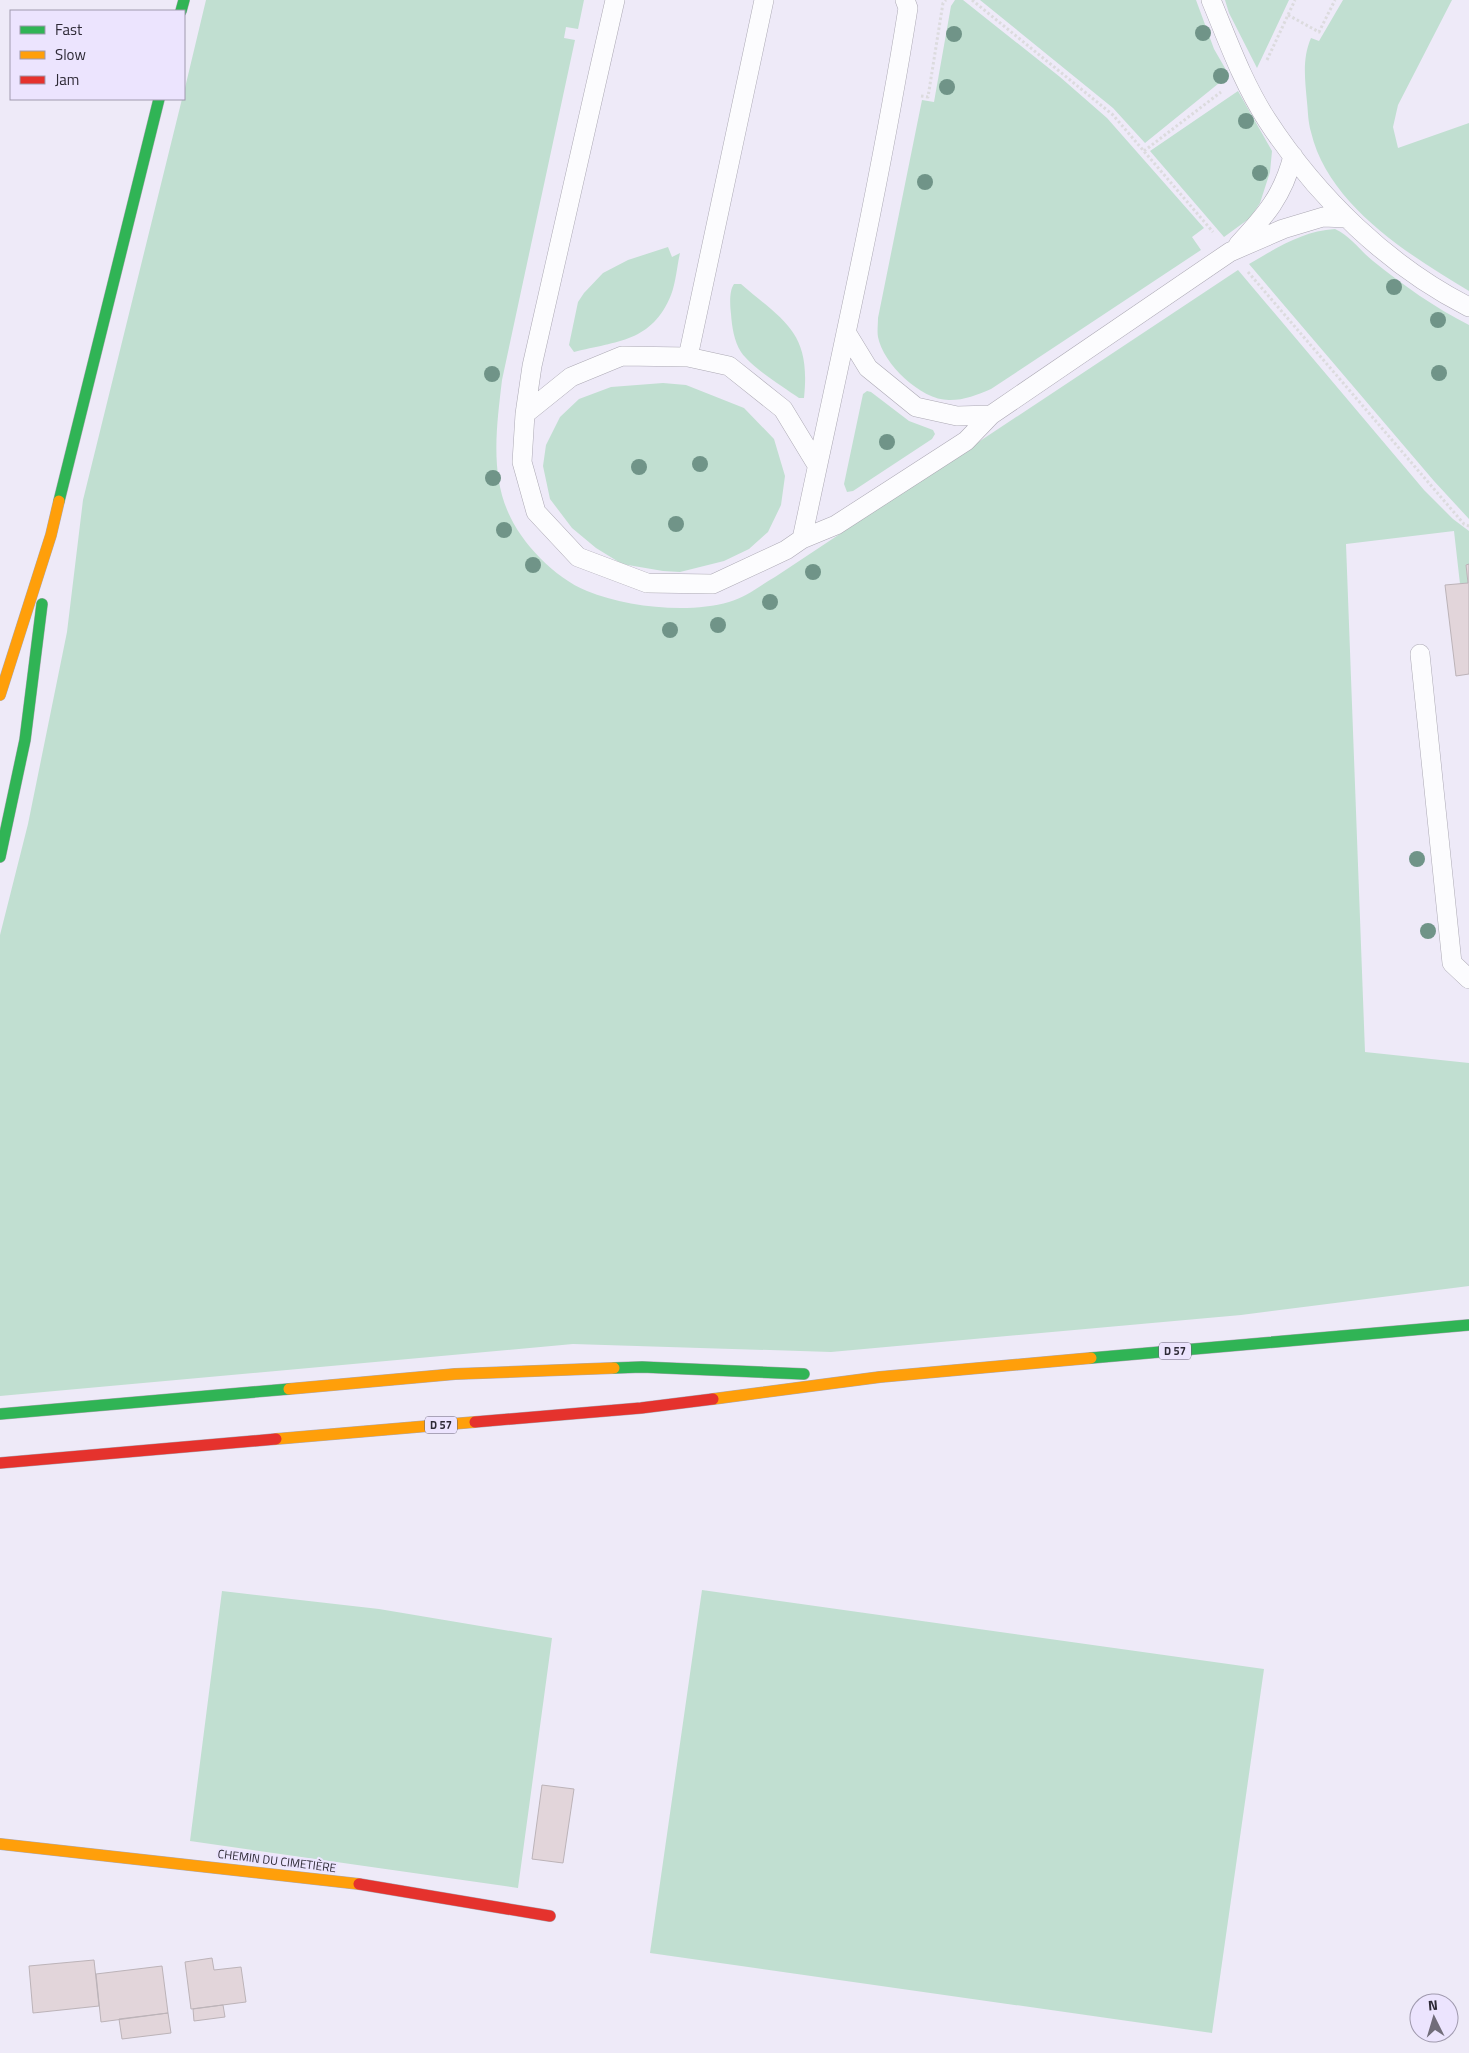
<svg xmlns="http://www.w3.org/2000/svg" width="1469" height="2053" viewBox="0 0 1469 2053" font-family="'Titillium Web',sans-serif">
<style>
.green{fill:#c1dfd1}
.building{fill:#e2d5da;stroke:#bcb3b8}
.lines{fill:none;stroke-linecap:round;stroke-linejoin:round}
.lane-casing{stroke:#aca9b4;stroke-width:20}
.fast-casing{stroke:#aca9b4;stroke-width:12}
.slow-casing{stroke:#aca9b4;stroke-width:12}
.jam-casing{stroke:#aca9b4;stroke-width:12}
.path{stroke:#dcdbde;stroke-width:3;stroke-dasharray:2.5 2.5;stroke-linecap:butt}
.lane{stroke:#fcfcfe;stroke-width:19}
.fast{stroke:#30b455;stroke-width:11}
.slow{stroke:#ff9f0a;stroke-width:11}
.jam{stroke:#e5322d;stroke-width:11}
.tree{fill:#709488}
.labels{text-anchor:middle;stroke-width:4;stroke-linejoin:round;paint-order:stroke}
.shield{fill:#ece4fe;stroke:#676272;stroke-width:1}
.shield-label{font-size:11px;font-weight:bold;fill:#2e2a36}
.street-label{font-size:12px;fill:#2e2a36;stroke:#ece4fe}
</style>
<rect width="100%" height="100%" fill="#eeeaf8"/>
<path class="green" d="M206,0H584L578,29L566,27L564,38L575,40L502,380C497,423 490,471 508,512C521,543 555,578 587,591C626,607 688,614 729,602C745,598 761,585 775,577L1238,270L1424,490L1453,519L1469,531V564L1466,565L1468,583L1460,584L1454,531L1346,544L1365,1052L1469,1063V1286L1241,1315L831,1352L573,1344L0,1396V935L28,824L67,632L83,500L182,99H184V92Z
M955,0H963L1060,77L1107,118L1204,228L1192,237L1201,250L991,389C977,395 965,400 950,400C922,401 883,364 878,337C877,332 878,324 878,318L922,100L934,102L951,6Z
M980,0H1196L1214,49L1229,75L1145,143L1113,108Z
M1225,0H1289L1257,68L1229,13Z
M1343,0H1452L1398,105L1393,127L1398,148L1469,123V291C1409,255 1328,205 1311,132C1308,122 1308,111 1307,102C1305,79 1302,59 1311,38L1319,41Z
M1238,91L1272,151L1270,172L1260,203L1250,218L1224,237L1150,151Z
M1335,229C1351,236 1360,251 1373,261C1403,285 1435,308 1469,325V519L1434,481L1249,264C1277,248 1302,231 1335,229Z
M668,247L672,257L680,253C677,266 676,282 671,295C652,342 617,341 574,352L569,345L578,302L584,293L603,273L628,260Z
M734,284H741C785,322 811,332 804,398H799C782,386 752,368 741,352C734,341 732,327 731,314C730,305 729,291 734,284Z
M663,383L686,385L744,408L774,439L785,476L781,505L768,532L749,549L724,561L680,572L663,571L622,564L596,548L572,528L550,499L543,466L546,445L560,417L579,399L611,387Z
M867,391L871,392L909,421L933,430L935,434L932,439L853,491L847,492L844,484L863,394Z
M702,1590L1264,1669L1212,2033L650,1953Z
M222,1591L379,1609L552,1638L518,1888L190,1841Z"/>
<path class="building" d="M1469,564V674L1456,676L1445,585L1468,583L1466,565Z
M542,1785L574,1789L563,1863L532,1859Z
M212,1958L214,1970L241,1967L246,2002L191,2009L185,1962Z
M94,1960L99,2006L33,2013L29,1966Z
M162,1966L168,2013L101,2022L96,1974Z
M223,2005L225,2017L194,2021L193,2009Z
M168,2013L171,2033L122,2039L119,2019Z"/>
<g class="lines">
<defs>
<path id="lane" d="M1211,0C1228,41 1243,83 1267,120C1317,197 1388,266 1469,307
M1238,245C1265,216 1283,196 1293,156
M846,332L868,368L916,407L957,416L991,415
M688,357L764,0
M525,414L532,366L615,0
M817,465L783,409L729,366L688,357L622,356L571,377L525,414L522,462L536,512L578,557L647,583L713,584L786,550L802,539C839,363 880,186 908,8L905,0
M802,539L836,525L966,441L991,415L1230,252L1283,229L1323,217L1347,218
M1420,654L1452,963L1469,979"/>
<path id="fast" d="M181,11L184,0
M59,501L159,99
M0,857L25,740L42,604
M1091,1358L1469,1325
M614,1368L642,1367L804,1374
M0,1414L289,1389"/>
<path id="slow" d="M0,695L51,535L59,501
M289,1389L455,1374L614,1368
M713,1399L880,1377L1091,1358
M276,1439L475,1422
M0,1844L359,1884"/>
<path id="jam" d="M475,1422L641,1408L713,1399
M0,1463L276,1439
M359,1884L550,1916"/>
</defs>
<use href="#lane" class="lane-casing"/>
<use href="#fast" class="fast-casing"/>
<use href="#slow" class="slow-casing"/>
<use href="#jam" class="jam-casing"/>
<path class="path" d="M972,0L1113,115L1213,232
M1288,15L1319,32L1335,0
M1267,60L1295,0
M921,96L928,97L943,3L946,0
M1144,151L1221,92
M1248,272L1464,524L1469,526"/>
<use href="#lane" class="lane"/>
<use href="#fast" class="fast"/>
<use href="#slow" class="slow"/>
<use href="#jam" class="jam"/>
</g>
<g class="tree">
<circle cx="1203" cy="33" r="8"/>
<circle cx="954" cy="34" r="8"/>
<circle cx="1221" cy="76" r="8"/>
<circle cx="947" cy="87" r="8"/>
<circle cx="1246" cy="121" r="8"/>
<circle cx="1260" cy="173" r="8"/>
<circle cx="925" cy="182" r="8"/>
<circle cx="1394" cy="287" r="8"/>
<circle cx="1438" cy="320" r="8"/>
<circle cx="1439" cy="373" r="8"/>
<circle cx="492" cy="374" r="8"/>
<circle cx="887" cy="442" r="8"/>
<circle cx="700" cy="464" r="8"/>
<circle cx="639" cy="467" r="8"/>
<circle cx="493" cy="478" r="8"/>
<circle cx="676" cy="524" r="8"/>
<circle cx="504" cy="530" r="8"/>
<circle cx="533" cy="565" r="8"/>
<circle cx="813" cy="572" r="8"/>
<circle cx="770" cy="602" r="8"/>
<circle cx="718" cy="625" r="8"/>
<circle cx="670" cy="630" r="8"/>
<circle cx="1417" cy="859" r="8"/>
<circle cx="1428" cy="931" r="8"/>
</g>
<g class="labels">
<g class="shield">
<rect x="1159" y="1342.5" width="32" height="17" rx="4"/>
<rect x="425" y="1416.5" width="32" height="17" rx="4"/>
</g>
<g class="shield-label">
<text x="1175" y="1355">D 57</text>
<text x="441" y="1429">D 57</text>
</g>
<g class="street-label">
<text transform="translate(277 1861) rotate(7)" y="4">CHEMIN DU CIMETIÈRE</text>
</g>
</g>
<rect x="10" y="10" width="175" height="90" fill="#ece4fe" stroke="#a09aae"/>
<rect x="20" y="26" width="25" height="8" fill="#30b455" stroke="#a09aae"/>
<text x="55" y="35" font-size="15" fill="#2e2a36">Fast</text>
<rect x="20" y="51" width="25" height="8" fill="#ff9f0a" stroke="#a09aae"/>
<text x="55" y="60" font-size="15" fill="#2e2a36">Slow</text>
<rect x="20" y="76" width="25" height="8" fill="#e5322d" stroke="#a09aae"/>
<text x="55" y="85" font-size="15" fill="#2e2a36">Jam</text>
<g transform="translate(1434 2018) rotate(355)"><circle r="24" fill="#ece4fe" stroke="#a09aae"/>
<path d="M0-4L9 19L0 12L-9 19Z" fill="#716d7a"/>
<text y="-8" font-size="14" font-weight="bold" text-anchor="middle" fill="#2e2a36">N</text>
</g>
</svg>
